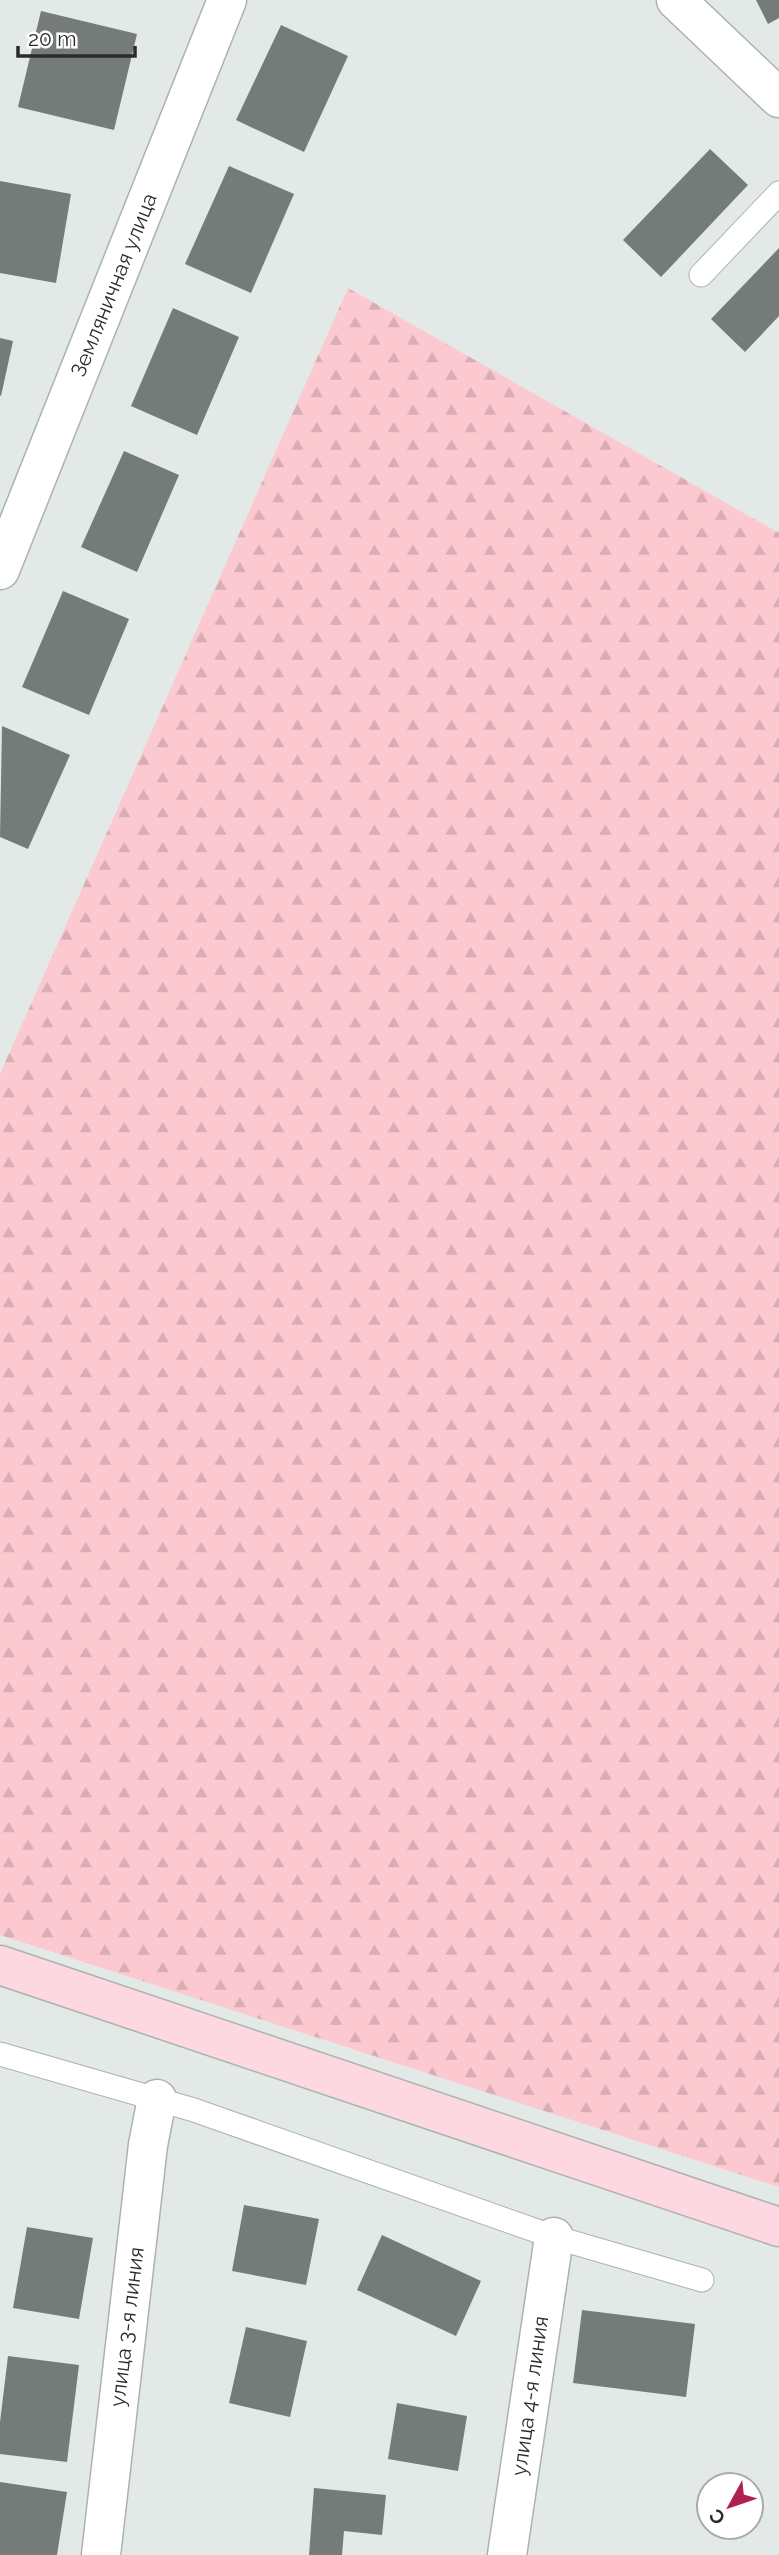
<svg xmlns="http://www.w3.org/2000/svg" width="779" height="2555" viewBox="0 0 779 2555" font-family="Raleway,sans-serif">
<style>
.forest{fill:url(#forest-firs)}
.building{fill:#757b79}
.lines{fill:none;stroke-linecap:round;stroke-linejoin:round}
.lane-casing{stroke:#acb2b0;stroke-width:25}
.street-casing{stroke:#acb2b0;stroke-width:41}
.secondary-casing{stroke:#acb2b0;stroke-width:41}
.lane{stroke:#fff;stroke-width:23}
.street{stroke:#fff;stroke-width:38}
.secondary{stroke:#fdd8e0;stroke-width:38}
.labels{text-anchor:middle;stroke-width:7;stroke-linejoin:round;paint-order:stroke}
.street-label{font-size:21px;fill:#292c2b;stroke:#fff}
</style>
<defs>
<pattern id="forest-firs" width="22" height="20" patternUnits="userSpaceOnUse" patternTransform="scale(1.75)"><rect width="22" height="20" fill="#fcc9d1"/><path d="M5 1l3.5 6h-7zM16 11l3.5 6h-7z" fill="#d8adb4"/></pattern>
</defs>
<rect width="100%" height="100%" fill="#e2e9e6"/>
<path class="forest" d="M348,288L779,533V2187L0,1935V1074Z"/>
<path class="building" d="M756,0H779V18L768,24Z
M41,11L137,34L114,130L18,107Z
M281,25L348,56L304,152L236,120Z
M710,149L748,185L661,277L623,240Z
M229,166L294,194L251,293L185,264Z
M0,181L71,194L56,283L0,273Z
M779,248V316L745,352L711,319Z
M173,308L239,337L197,435L131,406Z
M0,338L13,341L1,396L0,395Z
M124,451L179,475L137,572L81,547Z
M63,591L129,619L89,715L22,687Z
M2,726L70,755L28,849L0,837Z
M244,2205L319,2219L306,2285L232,2271Z
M27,2227L93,2238L79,2319L13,2308Z
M382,2235L481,2281L456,2336L357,2290Z
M582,2310L695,2324L686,2397L573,2383Z
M246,2327L307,2341L290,2417L229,2403Z
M8,2356L79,2365L67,2462L0,2454V2422Z
M397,2403L467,2416L458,2471L388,2459Z
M0,2482L67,2492L57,2555H0Z
M314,2488L386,2495L382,2535L344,2531L342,2555H309Z"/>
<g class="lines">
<defs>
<path id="lane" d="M701,275L779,193
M0,2054L194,2110L554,2237L702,2280"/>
<path id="street" d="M676,0L779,98
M0,570L227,0
M101,2555L148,2145L157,2099
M507,2555L554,2237"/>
<path id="secondary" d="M0,1965L779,2227"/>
</defs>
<use href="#lane" class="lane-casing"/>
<use href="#street" class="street-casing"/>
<use href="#secondary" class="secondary-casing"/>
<use href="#lane" class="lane"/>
<use href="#street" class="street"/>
<use href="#secondary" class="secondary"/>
</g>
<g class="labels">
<g class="street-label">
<text transform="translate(114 285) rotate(-68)" y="7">Земляничная улица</text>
<text transform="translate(127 2327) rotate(-83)" y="7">улица 3-я линия</text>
<text transform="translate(530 2396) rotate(-82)" y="7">улица 4-я линия</text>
</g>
</g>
<g transform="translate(730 2506) rotate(230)"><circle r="33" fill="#ffffff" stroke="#a9abaa" stroke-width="2"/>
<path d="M0-5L12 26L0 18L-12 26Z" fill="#b02050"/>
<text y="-10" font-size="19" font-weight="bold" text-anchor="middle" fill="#292c2b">С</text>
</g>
<path d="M18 46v10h117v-10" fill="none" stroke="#292c2b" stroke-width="3.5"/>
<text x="28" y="46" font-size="21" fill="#292c2b" stroke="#ffffff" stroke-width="5" paint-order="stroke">20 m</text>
</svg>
